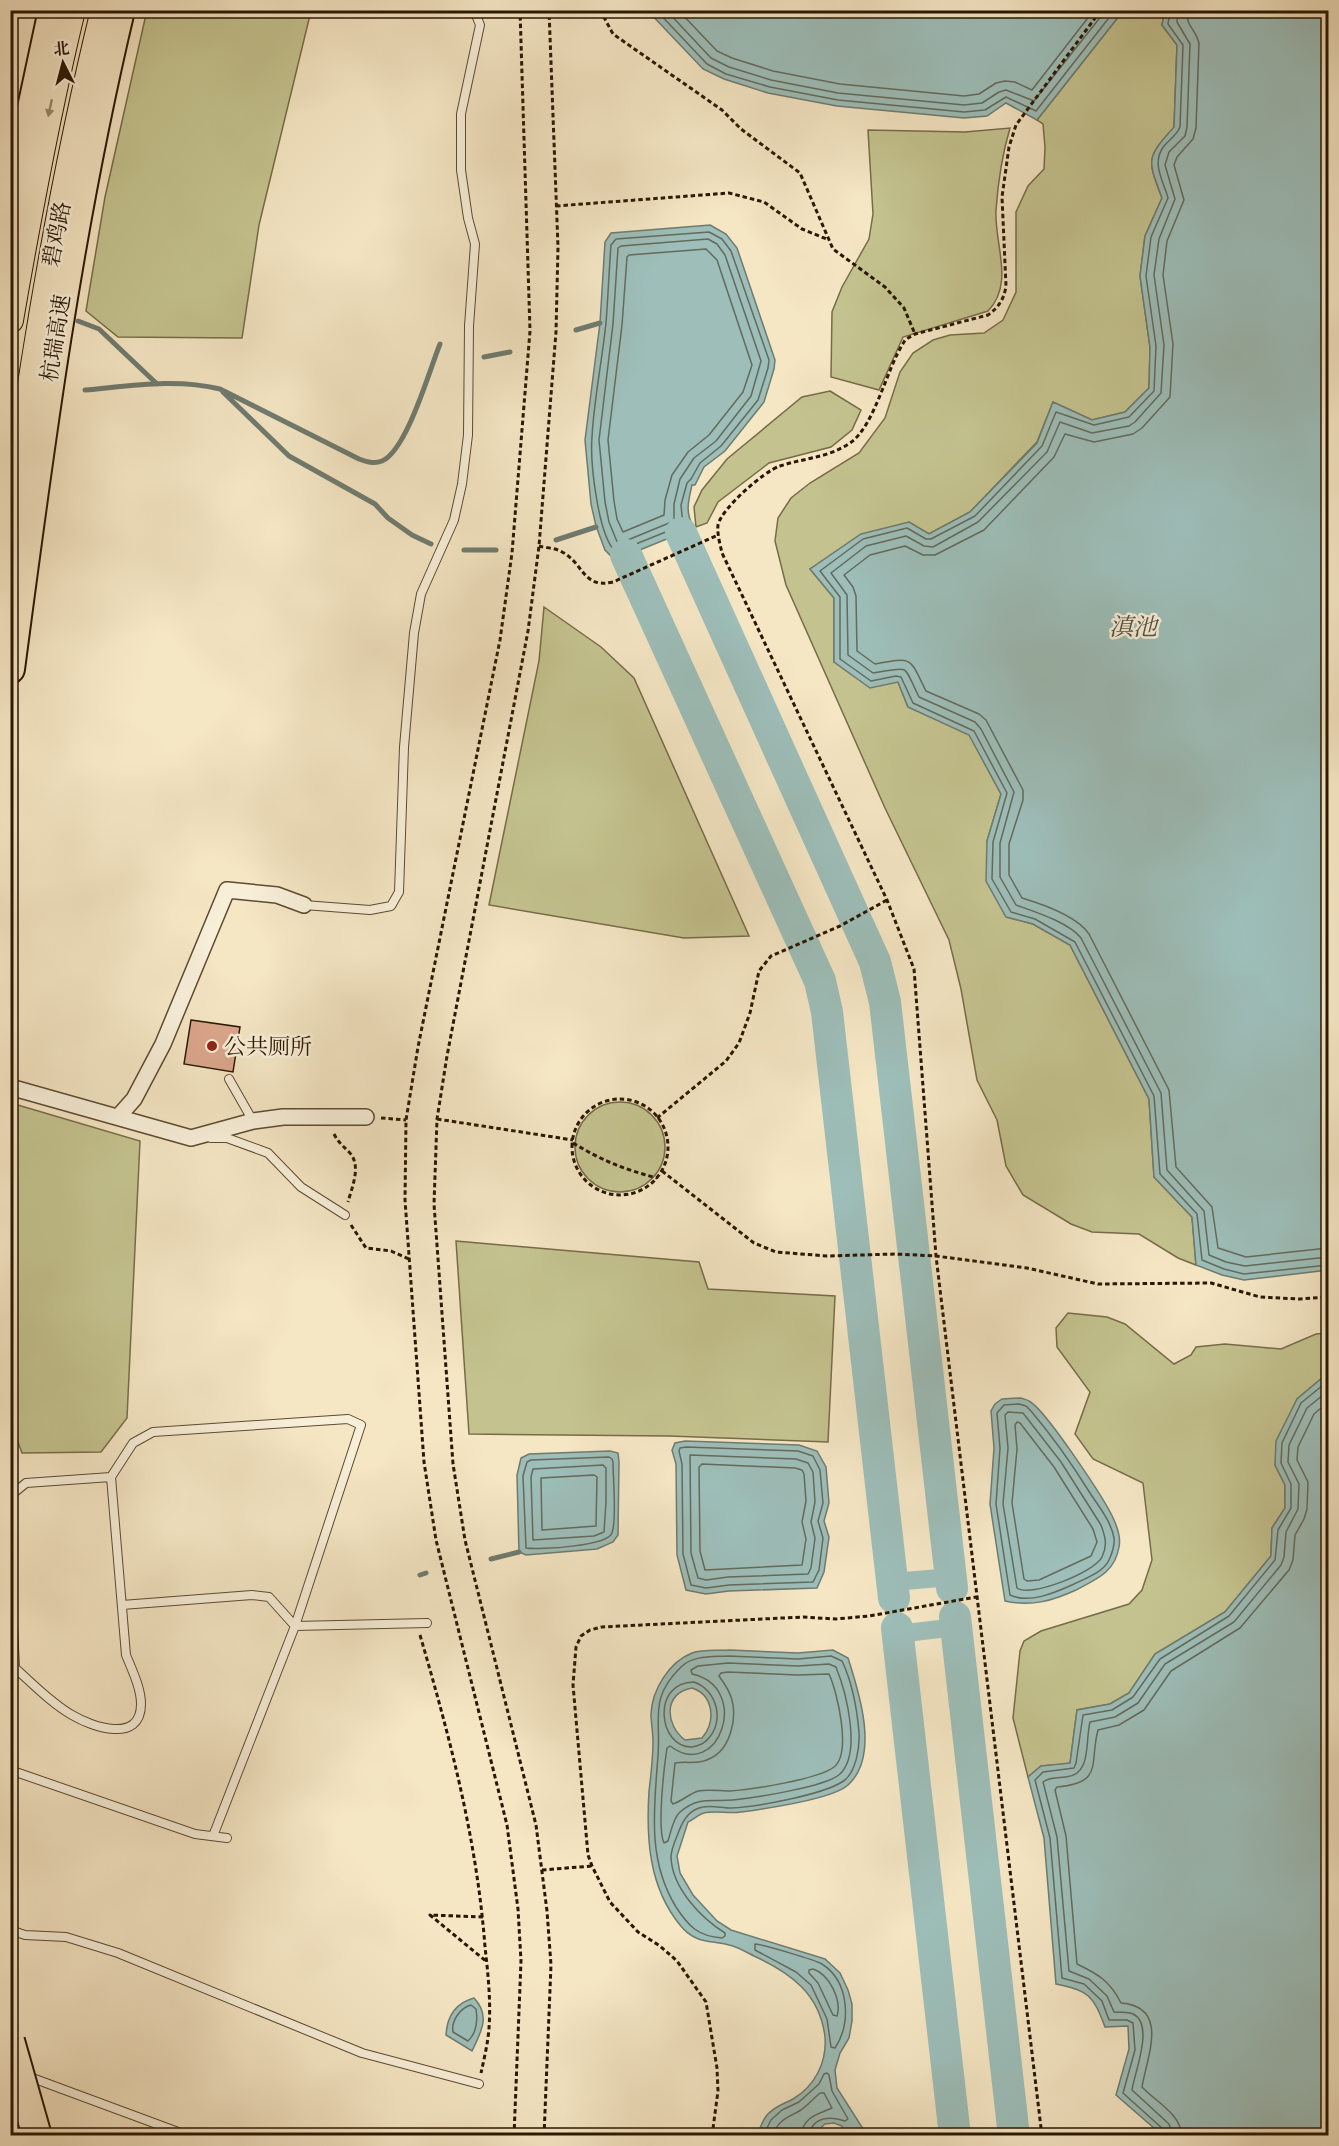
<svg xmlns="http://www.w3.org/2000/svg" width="1339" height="2146" viewBox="0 0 1339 2146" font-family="Cardo,'Noto Serif SC',serif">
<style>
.green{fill:#c4c38f;stroke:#776c48;stroke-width:1.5}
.water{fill:#9dbeb9;stroke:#6f7b6f;stroke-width:1.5;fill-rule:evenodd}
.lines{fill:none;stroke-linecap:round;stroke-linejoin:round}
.shore{stroke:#646a5c;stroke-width:1.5}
.stream{stroke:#6f7b6f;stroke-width:5}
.canal{stroke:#9dbeb9;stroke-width:18}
.river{stroke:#9dbeb9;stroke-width:32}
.building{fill:#dba68c;stroke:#2a1600;stroke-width:1.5}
.service-casing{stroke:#5d4a31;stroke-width:10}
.minor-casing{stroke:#5d4a31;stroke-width:18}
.trunk-casing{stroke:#2a1600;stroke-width:28}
.motorway-casing{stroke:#2a1600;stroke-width:32}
.path{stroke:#2a1600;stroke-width:3;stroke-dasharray:4.5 3;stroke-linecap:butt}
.service{stroke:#f8efd9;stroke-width:8}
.minor{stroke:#f8efd9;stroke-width:15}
.trunk{stroke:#f5e6c4;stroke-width:26}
.motorway{stroke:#f5e6c4;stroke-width:28}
.motorway-bridge-casing{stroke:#2a1600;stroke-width:32;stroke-linecap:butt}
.motorway-bridge{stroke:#f5e6c4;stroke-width:28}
.oneway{fill:#9a886c}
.poi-dot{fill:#8f2418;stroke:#f8efd9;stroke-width:2}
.labels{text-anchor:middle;stroke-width:5;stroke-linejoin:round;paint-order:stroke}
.street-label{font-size:22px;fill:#2a1600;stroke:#f8efd9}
.poi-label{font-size:22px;fill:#2a1600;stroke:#f8efd9;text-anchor:start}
.water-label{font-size:24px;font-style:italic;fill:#525141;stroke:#f8efd9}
</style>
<rect width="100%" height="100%" fill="#f5e6c4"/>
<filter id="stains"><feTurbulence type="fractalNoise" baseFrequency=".00333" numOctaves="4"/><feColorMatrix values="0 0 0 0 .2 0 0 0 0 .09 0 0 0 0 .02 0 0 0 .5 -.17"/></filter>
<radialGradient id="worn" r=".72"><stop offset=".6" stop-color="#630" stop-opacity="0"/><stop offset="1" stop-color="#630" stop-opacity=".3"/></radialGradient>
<path class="green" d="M147,10L311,11L259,225L242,338L118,337L86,311L105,197Z
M1123,11H1165L1162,25L1177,45L1174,128C1145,158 1148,161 1162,198L1145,236L1140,276L1150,347L1149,388L1125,412L1092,420L1053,402L1037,442L970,512L929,534L909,522L810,569L834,598V662L898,682L908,707L969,734L1001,794L987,841L1007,917L1033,924L1070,945L1149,1099L1154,1177L1192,1217L1196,1265L1178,1258L1139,1234L1092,1232L1071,1224L1023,1195L1006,1166L997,1120L977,1080L961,989L949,940L885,808L786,585L775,541L778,518L791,498L810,483L859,453L885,418L900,372L913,353L933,340L950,335L984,333L1003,320L1016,292V212L1028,186L1044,169L1045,147L1043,124L1037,120Z
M1010,128C1002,155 998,182 996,210C994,244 1015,283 988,311L903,337L879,390L831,377L832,312L842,287L869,239L873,214L868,130L965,132Z
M830,391L861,410L852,430L831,447L769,463L718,502L707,523L696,527L694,507L702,490L727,459L802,397Z
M544,607L601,647L634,678L749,936L684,938L489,905L539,661Z
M575 1147a45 45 0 1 1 90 0a45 45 0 1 1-90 0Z
M11,1103L140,1141L127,1418L101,1452L22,1453L11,1423Z
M456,1241L699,1262L708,1289L835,1296L828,1442L669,1436L469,1434Z
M1068,1313L1107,1317L1125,1324L1174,1364L1191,1355L1196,1347L1225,1344L1281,1349L1316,1334L1328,1333V1373L1297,1399L1275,1465L1285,1485V1508L1272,1528L1271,1556L1225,1612L1155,1654L1129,1693L1110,1704L1077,1710L1070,1764L1041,1766L1028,1777L1013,1718L1020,1651L1024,1641L1041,1631L1129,1604L1142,1590L1152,1560L1143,1483L1093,1459L1075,1434L1090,1392L1057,1347L1056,1328Z"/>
<path class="water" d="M648,11H1123L1037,120L1006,103L987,116L964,118L837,106L768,93L724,79L703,69Z
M1165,11H1328V1270L1244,1280L1222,1275L1196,1265L1192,1217L1154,1177L1149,1099L1070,945L1033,924L1006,917L986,881L987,841L1001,794L969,735L908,707L898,682L870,688L834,662V598L810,569L861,534L909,522L929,534L970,512L1037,443L1053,402L1092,420L1125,412L1149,388L1150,347L1140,276L1145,236L1162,198C1148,160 1145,159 1174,127L1177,45L1162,25Z
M710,225L726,234L737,248L775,360L774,369L764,402L725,451L704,467L695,485H692C688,502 685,513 694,528L615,560L605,550L596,526L591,504L585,440L600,323L605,242L611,233Z
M1328,1373V2135H1162L1116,2095L1129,2049L1128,2026L1105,2027C1094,1997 1089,1990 1056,1984L1044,1838L1028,1777L1041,1766L1070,1763L1077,1710L1110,1704L1129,1693L1155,1654L1225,1612L1271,1556L1272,1528L1285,1508V1485L1275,1465L1276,1441L1297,1399Z
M1020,1398C1021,1398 1028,1400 1029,1401C1045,1409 1106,1501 1114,1520C1118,1529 1121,1538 1119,1547C1115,1572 1097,1579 1076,1590C1052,1601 1031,1607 1005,1601L990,1504L994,1448L991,1411L995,1404L1002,1399Z
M685,1441L799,1445L817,1451L826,1467L829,1503L824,1521L829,1537L824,1572L817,1588L729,1591L706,1594L686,1590L677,1555L676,1464L672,1450L675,1443Z
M610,1451L618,1453L619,1462L618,1535L613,1542L597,1549L526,1555L519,1552L517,1475L521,1458L529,1454Z
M729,1650L798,1653L833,1650L848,1658C859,1692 880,1756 848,1785C833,1799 763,1809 741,1812C729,1814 715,1810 704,1813C699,1814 693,1820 688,1822L677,1856L680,1873L693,1895L717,1921L731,1930L825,1959L840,1973L848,1990L852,2004V2021L849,2038L840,2053L835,2070L837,2088L867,2135H844L842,2126L834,2123L825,2124L813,2135H757C760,2129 762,2121 767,2115C775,2106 784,2104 793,2099C815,2086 827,2062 825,2037C820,1994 791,1973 754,1956C746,1952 738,1947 729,1945C710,1940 695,1944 680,1925C649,1887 646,1839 649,1791C651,1775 653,1758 653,1741C653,1732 651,1723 651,1714C652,1690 669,1662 692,1653C703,1649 717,1651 729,1650ZM692,1688C714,1695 716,1722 702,1738L685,1740C665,1725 663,1693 692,1688Z
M474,1998C491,2016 481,2032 472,2051L446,2035C447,2016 456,2003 474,1998Z"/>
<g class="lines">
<path class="shore" d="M656,10L707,64L726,74L770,87L838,100L964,112L985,110L1006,97L1036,111L1115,10
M666,10L711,58L729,67L771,80L838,93L964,105L982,103L999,92L1006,90L1034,101L1106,10
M678,10L717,51L732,58L773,71L840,84L964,96L979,94L996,83L1005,81L1015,82L1032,90L1094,10
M1170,10L1168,24L1183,45L1180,127C1177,135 1169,140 1164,146C1151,163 1163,180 1168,198L1151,237L1146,276L1156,346L1154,391L1129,417L1094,425L1056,412L1042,446L975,516L931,539H926L907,528L863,539L820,571L840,597V659L871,681L896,676L901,677L913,703L974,731L1007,793L993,842L992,879L1011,912L1035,919L1075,942L1154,1096L1160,1174L1197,1214L1202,1260L1224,1269L1244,1274L1328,1265
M1178,10L1177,22L1190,44L1187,127L1185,136L1169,152L1165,165L1175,199L1159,239L1154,275L1164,345L1161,393L1135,422L1129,426L1092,433L1060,422L1047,452L978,522L933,547L924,546L906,536L866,546L831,573L847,595L848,655L873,673C912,667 902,663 919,697L975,722L981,729L1014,792L1000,843V877L1016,905C1035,912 1068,922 1081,938L1161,1093L1167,1170L1204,1211L1209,1255L1226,1262L1245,1266L1328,1257
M1187,10C1186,28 1195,27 1199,43L1196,128L1193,139L1177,157L1174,165L1184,200L1167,241L1163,275L1173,344L1170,397L1142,428L1133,434L1094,442L1065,434L1054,457L984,530L935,555H923L905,546L870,555L844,575L853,587L856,596L857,651L875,664C914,657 909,657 926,691L979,714L986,720L1023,790V800L1009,844V875L1022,898C1042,904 1077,916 1089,934L1169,1090L1176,1167L1212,1207L1218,1248L1246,1257L1328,1248
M709,232L722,239L731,251L769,360L768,368L758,400L721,446L700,463L691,479L687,483L681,505L683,525L616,552C598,537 590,462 592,437C594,399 602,361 606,323C608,297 609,271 611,245L616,239Z
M708,239L717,244L725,255L761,361L751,396L716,441L694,458L680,479L674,504V521L618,544L609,522L605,502L599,440L613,324L618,248L621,246Z
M706,249L717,260L752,365L743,392L709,435L688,452L672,475L665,500L664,515L623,532L617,519L614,501L608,440L622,325L627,257L629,255Z
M1019,1404L1026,1406L1031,1411C1053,1437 1072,1464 1090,1493C1099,1507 1111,1521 1114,1538C1115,1544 1112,1554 1109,1560C1103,1573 1084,1579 1072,1585C1054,1593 1029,1604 1010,1595L996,1504L1000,1448L997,1413L1004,1405Z
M1008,1412L1023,1413L1061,1462L1101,1525C1105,1536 1108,1545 1102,1557C1095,1572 1030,1598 1017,1588L1003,1504L1008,1448L1005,1415Z
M1017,1422L1020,1423L1054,1467L1093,1529L1097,1542L1091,1556L1039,1580L1027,1581L1024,1579L1012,1503L1017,1449L1015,1425Z
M686,1447L798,1451L813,1456L820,1470L823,1503L818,1521L823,1538L819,1570L813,1582L729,1585L706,1588L691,1585L683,1554L682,1464L679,1451L680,1448Z
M690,1455L796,1459L808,1463L813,1472L815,1502L811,1522L815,1538L811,1568L808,1574L728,1577L706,1580L698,1578L691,1553Z
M609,1457L612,1459L613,1462C613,1478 617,1520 612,1533C608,1546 539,1550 526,1548L523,1476L527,1462L531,1460Z
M702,1464L795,1468L802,1470L804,1474L806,1501L802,1522L806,1539L802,1565L705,1570L700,1551L699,1467Z
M603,1465L606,1468V1502L604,1532L594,1536L533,1540L531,1477L533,1469Z
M594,1475L597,1477L596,1526L542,1530L541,1478Z
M728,1656L798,1659L831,1656L842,1661C852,1682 857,1709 859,1732C860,1747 856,1774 842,1782C821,1795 756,1807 731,1808C722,1808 712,1805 703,1807C690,1809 683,1820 679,1831C676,1839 671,1849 671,1857C672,1888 701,1918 725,1933V1936L722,1938C698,1936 689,1927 676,1907C647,1860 654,1809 658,1756C661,1718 649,1698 681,1667C693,1655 712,1657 728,1656Z
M728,1663L798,1666L829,1664L836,1667C846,1692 862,1753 840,1774C826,1787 753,1798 733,1800C711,1802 699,1796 680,1812C673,1818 671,1832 668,1841L664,1843C657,1829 664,1767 667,1748L670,1746C719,1783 752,1687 692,1674L691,1670L698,1666Z
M728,1672L798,1675L829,1674C837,1691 852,1753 834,1767C819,1779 750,1790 730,1791C720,1791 708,1789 698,1791C689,1794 682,1801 673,1804L671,1801L675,1763C687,1761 699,1765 711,1758C730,1749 737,1719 732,1700C730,1691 724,1683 719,1676L721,1673Z
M694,1682C717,1690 725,1721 708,1739C704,1744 698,1746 692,1747C658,1748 651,1682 694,1682Z
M755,1944C765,1945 815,1960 822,1964C850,1982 851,2024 835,2048L831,2047L827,2019L811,1985L796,1972L755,1950Z
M813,1969C829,1974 842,2000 837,2016L833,2015L818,1983L809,1973V1970Z
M471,2005L476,2009C478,2021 476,2034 468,2041L453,2032C451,2021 460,2008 471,2005Z
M763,2136L771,2120L782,2110L799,2102L819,2084L824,2074L827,2073L829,2075L832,2091L848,2119L845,2121C831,2116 812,2116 809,2136
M772,2136C780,2118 786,2119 801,2110C808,2105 814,2098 820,2093H824L832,2108C819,2114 803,2116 801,2136
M1165,2136L1163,2129L1123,2093L1135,2050L1133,2023L1127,2020H1109L1102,2001L1084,1984L1062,1978L1050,1838L1035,1780L1043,1772L1074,1768L1076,1763L1083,1715L1112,1710L1133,1697L1160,1659L1229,1616L1275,1560L1278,1530L1291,1508V1484L1281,1463L1282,1443L1301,1403L1328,1381
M1173,2136L1169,2124L1132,2090C1134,2074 1155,2024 1133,2014C1127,2011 1120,2013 1114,2012L1107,1996L1089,1979L1069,1971L1057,1837L1043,1782C1049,1777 1058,1778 1066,1777C1092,1775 1085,1741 1090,1722L1115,1717L1138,1703L1165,1664L1234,1622L1281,1565L1284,1557L1286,1532L1298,1509L1299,1484L1288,1462L1289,1445L1307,1408L1328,1391
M1182,2136C1181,2114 1156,2102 1142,2087C1147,2056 1170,2007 1121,2003C1110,1981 1098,1974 1077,1964L1066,1836L1055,1790L1057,1787C1104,1783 1089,1764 1098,1730L1119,1725L1144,1710L1171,1671L1240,1628L1289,1570L1293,1560L1295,1535L1304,1519L1307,1509L1308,1482L1297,1460L1298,1447L1314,1414L1328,1402"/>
<path class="stream" d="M78,321L99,329L157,384
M576,330L600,323
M484,357L510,352
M85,390C130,386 175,378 220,389L359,459C367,462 374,464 382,461C407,450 429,371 440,344
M223,392L289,456L375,504L388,518L412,535L431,544
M556,540L596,527
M464,550H496
M491,1559L519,1552
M420,1575L426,1573"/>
<path class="canal" d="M893,1582L951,1577
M898,1634L956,1627"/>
<path class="river" d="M681,533L875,962L885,1002L952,1588
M626,555L820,981L827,1012L894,1598
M955,1617L1014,2136
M897,1628L955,2136"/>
</g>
<path class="building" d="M191,1020L240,1027L233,1072L184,1064Z"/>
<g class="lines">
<defs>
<path id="service" d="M304,905L370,910L391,906L399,892L404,747L414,633L421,594L454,520L462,484L468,435L469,326L475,244L468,218L461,170V114L480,25L474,10
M229,1079L253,1121
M211,1138H227L268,1153L301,1187L345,1215
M111,1477L133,1443L153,1432L348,1419L361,1425L295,1626L213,1836
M10,1496L26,1483L111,1477L126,1655C132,1670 141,1688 141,1704C141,1744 92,1727 72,1715C51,1703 33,1684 15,1668H10
M10,1564L15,1668
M122,1605L252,1595L269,1597L295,1626L427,1623
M10,1770L195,1834L227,1838
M10,1930L25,1935L66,1937L118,1953L362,2053L479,2084
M27,2076L189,2136"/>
<path id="minor" d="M10,1087L191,1138L253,1121L283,1117H366
M118,1117L134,1099L163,1044L227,890L277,895L304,905"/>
<path id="trunk" d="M10,320C28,216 47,113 72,10
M10,532C33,356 62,182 104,10"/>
<path id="motorway" d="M10,211L53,10
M10,669C39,448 68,228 120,10"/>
</defs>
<use href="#service" class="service-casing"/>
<use href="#minor" class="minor-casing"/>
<use href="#trunk" class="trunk-casing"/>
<use href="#motorway" class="motorway-casing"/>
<path class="path" d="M600,10L613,34L722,110L741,129L800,173L833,249L885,287L904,308L915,334
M556,206L729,193L764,202L802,229L829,240
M539,546C546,548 556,548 562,552C584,563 582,589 613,582L718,535
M572 1147a48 48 0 1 1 96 0a48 48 0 1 1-96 0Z
M381,1118L406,1120
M657,1118L726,1061L739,1043L750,1013L759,971L771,956L840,926L887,900
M437,1119L573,1140
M334,1134C338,1142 342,1145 349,1152C362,1165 352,1187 348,1202
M573,1143C603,1161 623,1169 657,1178
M662,1171L754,1243L776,1252L827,1256L895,1254L936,1256L1027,1268L1098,1284L1211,1283L1260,1297L1300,1299L1328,1297
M351,1225L366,1248L391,1251L409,1259
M420,1635C450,1738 477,1840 485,1947C488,1973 491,2002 489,2028C488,2043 484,2059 481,2073
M542,1870L592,1866
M483,1917L430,1915L487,1962
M514,2136L521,1961L518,1909L507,1825L436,1540L424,1462L405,1200L406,1120L418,1047L500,640L512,553L530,331L520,10
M544,2136L551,1965L547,1911L536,1825L465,1540L453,1464L434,1204L437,1119L447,1056L528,631L539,546L556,332L558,247L549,10
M712,2136L718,2091L717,2068L706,2002L677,1961L660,1946L638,1932L610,1902L592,1866L588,1855L573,1685L576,1647L581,1636L590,1630L602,1627L803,1617L836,1619L869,1616L976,1597
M1042,2136L936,1256L914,969L887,900L722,553C720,544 717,534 718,525C721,509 764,471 780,466C804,458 828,458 850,443C875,426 887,367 904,342C906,338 911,337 915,334L988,315C999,307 1004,299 1006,286L1002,197L1009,147L1016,125L1101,10"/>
<use href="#service" class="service"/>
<use href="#minor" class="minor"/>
<use href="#trunk" class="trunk"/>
<use href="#motorway" class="motorway"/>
<defs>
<path id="motorway-bridge" d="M10,2041L37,2136"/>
</defs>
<use href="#motorway-bridge" class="motorway-bridge-casing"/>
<use href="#motorway-bridge" class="motorway-bridge"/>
</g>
<defs><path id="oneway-solid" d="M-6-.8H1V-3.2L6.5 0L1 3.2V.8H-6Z" transform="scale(1.5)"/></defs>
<use class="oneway" href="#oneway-solid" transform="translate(50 108) rotate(102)"/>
<circle class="poi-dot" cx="212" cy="1046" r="6"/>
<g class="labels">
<g class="street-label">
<text transform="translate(56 234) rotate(-79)" y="8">碧鸡路</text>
<text transform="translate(55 338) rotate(-81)" y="8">杭瑞高速</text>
</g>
<g class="poi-label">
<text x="224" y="1054">公共厕所</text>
</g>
<g class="water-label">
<text x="1133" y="635">滇池</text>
</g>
</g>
<rect width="1339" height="2146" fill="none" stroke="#f5e6c4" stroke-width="36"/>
<rect x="12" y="12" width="1315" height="2122" fill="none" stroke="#2a1600" stroke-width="3"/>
<rect x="18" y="18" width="1303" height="2110" fill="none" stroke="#2a1600" stroke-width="1.5"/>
<g transform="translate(63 63) rotate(354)" stroke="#f8efd9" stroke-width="4.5" paint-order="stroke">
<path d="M0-4.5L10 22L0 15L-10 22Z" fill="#2a1600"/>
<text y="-9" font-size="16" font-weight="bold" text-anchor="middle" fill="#2a1600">北</text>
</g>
<rect width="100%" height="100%" filter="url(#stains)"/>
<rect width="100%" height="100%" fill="url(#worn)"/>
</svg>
